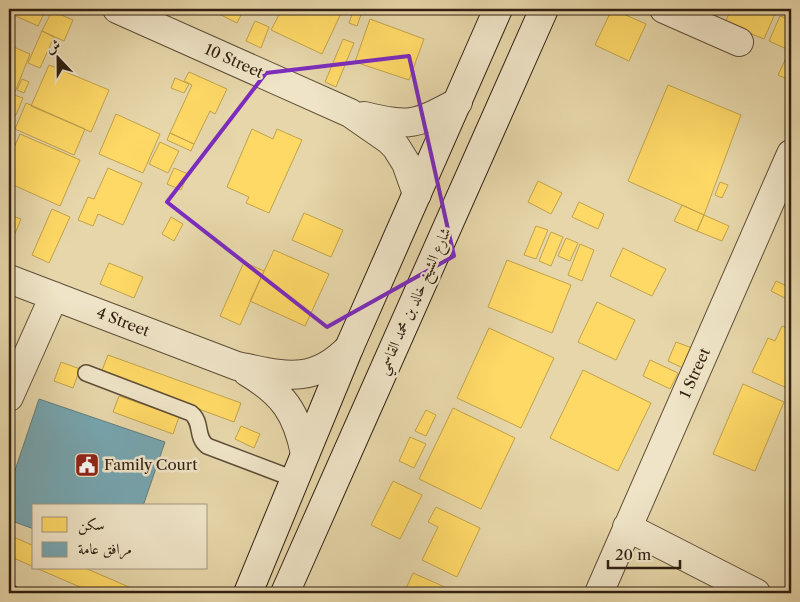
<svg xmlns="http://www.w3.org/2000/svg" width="800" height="602" viewBox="0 0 800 602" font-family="'Libre Caslon Text',Amiri,serif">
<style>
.homes{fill:#ffd966;stroke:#c1a24c}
.public{fill:#76a5af;stroke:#617d80}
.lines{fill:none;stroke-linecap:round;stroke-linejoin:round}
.service-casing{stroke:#5e4e37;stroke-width:18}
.minor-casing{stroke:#5e4e37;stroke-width:30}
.secondary-casing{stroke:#312011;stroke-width:30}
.service{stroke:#efe4c7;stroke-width:15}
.minor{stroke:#efe4c7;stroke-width:28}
.secondary{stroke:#efe4c7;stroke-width:28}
.marked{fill:none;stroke:#7b2cbf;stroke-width:4;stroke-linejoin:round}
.labels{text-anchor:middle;stroke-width:5;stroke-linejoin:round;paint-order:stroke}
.street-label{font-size:15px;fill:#312011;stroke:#efe4c7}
.poi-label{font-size:15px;fill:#312011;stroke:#efe4c7;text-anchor:start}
</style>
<rect width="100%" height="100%" fill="#e6d6a9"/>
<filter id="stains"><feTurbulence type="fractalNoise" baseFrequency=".004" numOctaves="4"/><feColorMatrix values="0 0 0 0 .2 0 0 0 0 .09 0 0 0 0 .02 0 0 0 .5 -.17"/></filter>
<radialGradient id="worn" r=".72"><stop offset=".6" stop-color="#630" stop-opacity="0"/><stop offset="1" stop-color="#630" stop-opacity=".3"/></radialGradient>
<path class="homes" d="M9,9H46L38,26L9,13Z
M209,9H244L237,23Z
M282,9H343L322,54L271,30Z
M354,9H363L357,26L349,23Z
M612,9L646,24L629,61L595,45Z
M695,9H719L715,18Z
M731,9H777L764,39L725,23Z
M783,9H791V16L782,12Z
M52,11L73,20L64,41L42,31Z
M780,16L791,20V45L789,50L769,41Z
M370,19L424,39L409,80L355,62Z
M255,21L269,27L261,48L246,41Z
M42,31L54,37L40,68L28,63Z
M343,39L354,43L336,87L325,82Z
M9,45L30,54L11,102L9,101Z
M787,56L791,58V81L778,75Z
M49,65L109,90L91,132L31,106Z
M189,72L227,89L215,114L210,111L194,144L170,133L192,85L184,81Z
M175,78L189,84L184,93L171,88Z
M22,79L29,82L24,93L17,90Z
M668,85L741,115L704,215L628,181Z
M14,95L23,98L16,115L9,113V107Z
M26,103L85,129L74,155L15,129Z
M116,114L160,134L143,173L99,154Z
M252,129L273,139L277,129L302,140L269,213L246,203L249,197L227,187Z
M170,133L194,144L191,151L167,140Z
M20,134L80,160L60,206L9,183V159Z
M160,142L179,151L168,173L149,164Z
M108,168L142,183L123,225L98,214L93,226L78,220L88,197L94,199Z
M174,168L188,174L181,190L167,184Z
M538,181L562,193L551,214L528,202Z
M720,182L728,185L722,198L715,195Z
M579,202L604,214L598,229L572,217Z
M682,205L704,215L697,231L674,221Z
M52,209L70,217L49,263L32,255Z
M304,213L343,230L331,257L292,240Z
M10,215L21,219L12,241L9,240V218Z
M704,215L729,226L722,241L697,231Z
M171,217L183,224L174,241L162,234Z
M536,226L548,230L536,259L524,255Z
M551,232L563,237L551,266L539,261Z
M566,238L578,243L570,261L558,256Z
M580,244L594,250L582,281L568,275Z
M623,248L666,269L652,296L610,276Z
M274,250L329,274L305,326L250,301Z
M507,260L571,285L552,333L488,307Z
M244,262L264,271L240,325L220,316Z
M109,263L143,277L134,298L100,284Z
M776,281L791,288V301L771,291Z
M597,302L635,320L616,360L578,342Z
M782,326L791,330V390L752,372L768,338L775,341Z
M489,328L554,358L521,428L457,398Z
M9,340L13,341L9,353Z
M676,342L692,348L683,368L668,361Z
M108,355L241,403L234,422L101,373Z
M650,360L678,373L670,389L643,376Z
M61,362L80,369L73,388L54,381Z
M583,370L651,403L618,471L550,438Z
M743,384L784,402L755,471L713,454Z
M119,396L179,417L173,434L113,412Z
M453,408L515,438L481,509L419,479Z
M426,410L436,415L426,436L415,431Z
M241,426L260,434L254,448L235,439Z
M410,437L426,444L414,468L399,461Z
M393,481L422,495L400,539L371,525Z
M436,507L480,528L457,577L422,560L438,527L428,522Z
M9,535L34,546V567L9,556Z
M36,568H85L129,587L126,593H94Z
M413,573L447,588L445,593H404Z"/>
<path class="public" d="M39,399L165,442L143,506H34V529L9,520V488Z"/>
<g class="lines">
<defs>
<path id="service" d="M86,373L191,413C203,423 195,436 207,446L294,479
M9,592L11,593"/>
<path id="minor" d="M117,9L350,113L389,140L396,147L406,163L417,194
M664,9L739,42
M364,116C411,127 415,125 458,102
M9,279L237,366C283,375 312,386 349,348
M247,372C283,393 297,413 305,454
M9,397L54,296
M627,527L756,593
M599,593L791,154"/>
<path id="secondary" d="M248,593L349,348L498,9
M285,593L544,9"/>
</defs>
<use href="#service" class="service-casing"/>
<use href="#minor" class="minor-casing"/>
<use href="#secondary" class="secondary-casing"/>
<use href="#service" class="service"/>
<use href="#minor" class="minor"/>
<use href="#secondary" class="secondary"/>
</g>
<path class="marked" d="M409,56L454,256L327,327L167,202L266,73Z"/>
<defs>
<symbol id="civic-square" viewBox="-11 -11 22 22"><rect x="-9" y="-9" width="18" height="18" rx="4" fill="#8f2418" stroke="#efe4c7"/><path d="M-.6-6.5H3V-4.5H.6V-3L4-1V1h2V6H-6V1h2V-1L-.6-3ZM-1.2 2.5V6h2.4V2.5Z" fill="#fff"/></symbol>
</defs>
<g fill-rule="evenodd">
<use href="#civic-square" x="73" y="451" width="28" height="28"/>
</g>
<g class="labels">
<g class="street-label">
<text transform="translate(234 61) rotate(24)" y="5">10 Street</text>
<text transform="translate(414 301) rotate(-66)" y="5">شارع الشيخ خالد بن محمد القاسمي</text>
<text transform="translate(123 322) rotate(21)" y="5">4 Street</text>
<text transform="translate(695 373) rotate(-66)" y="5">1 Street</text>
</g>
<g class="poi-label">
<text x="104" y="470">Family Court</text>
</g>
</g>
<rect width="800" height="602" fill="none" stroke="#e6d6a9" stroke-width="30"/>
<rect x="10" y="10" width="780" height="582" fill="none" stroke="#312011" stroke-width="2.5"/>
<rect x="15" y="15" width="770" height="572" fill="none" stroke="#312011"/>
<rect x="32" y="504" width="175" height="65" fill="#efe4c7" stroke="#a3967e"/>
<rect x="42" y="517" width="25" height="15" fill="#ffd966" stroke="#a3967e"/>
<text x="78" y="530" font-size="15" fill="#312011">سكن</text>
<rect x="42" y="542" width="25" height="15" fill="#76a5af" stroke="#a3967e"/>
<text x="78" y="554" font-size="15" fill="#312011">مرافق عامة</text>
<g transform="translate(58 58) rotate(338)" stroke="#efe4c7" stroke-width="4" paint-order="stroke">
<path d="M0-4L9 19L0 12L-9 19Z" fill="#312011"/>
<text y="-8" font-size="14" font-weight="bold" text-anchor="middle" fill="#312011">ش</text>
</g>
<path d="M608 560v8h72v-8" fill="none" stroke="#312011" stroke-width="2.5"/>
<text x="615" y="560" font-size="15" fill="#312011" stroke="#efe4c7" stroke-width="4" paint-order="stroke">20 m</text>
<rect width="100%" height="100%" filter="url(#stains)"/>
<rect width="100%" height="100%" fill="url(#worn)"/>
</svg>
